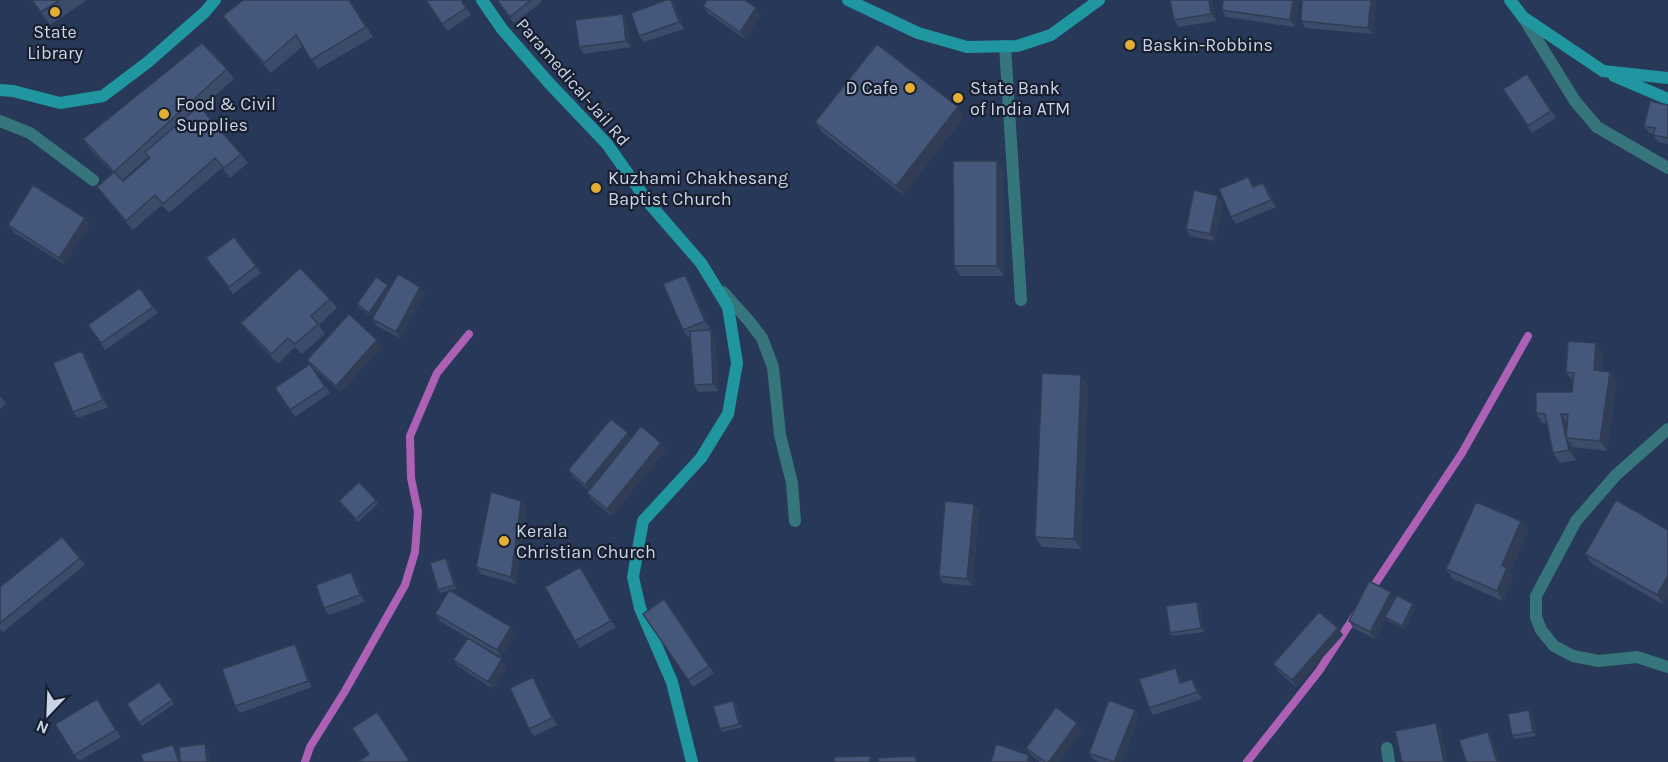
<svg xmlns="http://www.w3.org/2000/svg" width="1668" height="762" viewBox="0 0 1668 762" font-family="Karla,sans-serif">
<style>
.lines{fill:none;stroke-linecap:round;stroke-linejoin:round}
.stream{stroke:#ac61b4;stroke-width:8}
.street{stroke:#36757b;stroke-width:12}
.secondary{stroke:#1f96a0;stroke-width:12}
.wall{fill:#3b4b69;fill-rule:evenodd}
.shaded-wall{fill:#303d55}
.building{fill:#45577a;stroke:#303d55;stroke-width:1.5;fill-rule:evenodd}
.poi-dot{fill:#e3ae35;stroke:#18202f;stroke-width:2}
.labels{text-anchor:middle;stroke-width:4.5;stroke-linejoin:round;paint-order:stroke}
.poi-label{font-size:18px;fill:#cad5e9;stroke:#18202f;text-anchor:start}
.street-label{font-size:18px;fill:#cad5e9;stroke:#18202f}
</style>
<rect width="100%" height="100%" fill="#283858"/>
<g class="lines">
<path class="stream" d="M1369,593L1462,453L1528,336
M305,762L310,747L345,691L405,585L415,552L418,512L411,478L410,436L437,373L469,334
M1247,762L1319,671L1356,614"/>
<path class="street" d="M1523,17L1575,101L1597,127L1668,168
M1005,46L1021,300
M0,121L30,133L93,180
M723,292L749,321L762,338L773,367L780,435L792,483L795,521
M1668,429L1616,475L1576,521L1536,596V617L1541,630L1554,646L1573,656L1599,661L1637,657L1668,667
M1387,748L1389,762"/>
<path class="secondary" d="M482,0L502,29L549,83L607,144L648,202L701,263L728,307L737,363L728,414L701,458L643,521L633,577L640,608L672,682L692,762
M848,0L918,33L967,47L1017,46L1051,35L1099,0
M1510,0L1523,17L1603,71L1668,78
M1614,76L1668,99
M0,90L13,91L60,103L103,96L148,62L205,12L215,0"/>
</g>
<path class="wall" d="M32,0H87L50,25Z
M350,0L373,37L318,69L303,46L271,73L230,26L223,16Z
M426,0H461L471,15L447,31Z
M497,0H541L542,2L514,23Z
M666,0H672L675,5L684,29L644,42L639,36Z
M1170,0H1212L1216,21L1179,27L1174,20Z
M1223,0H1299L1295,27L1226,17L1222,10Z
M1376,0L1373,34L1305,28L1301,21Z
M703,6L756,8L761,15L745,39L708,13Z
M623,14L627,21L631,47L584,54L579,47Z
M227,69L234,79L201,108L241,154L248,163L230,178L222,168L169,213L162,205L133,230L104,197L97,187L113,173L90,149L83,139ZM148,157L149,159L123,181L122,180Z
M1527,74L1556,118L1532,133L1503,89Z
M1668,105V144L1658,142L1653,134L1649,133L1644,126Z
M964,117L903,195L822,132L815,122Z
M997,161L1004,171V276H960L954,266Z
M1263,183L1268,190L1276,207L1236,224L1231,217L1253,184L1254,187Z
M1223,202L1215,241L1190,236L1186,229Z
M8,225H90L64,264L13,232Z
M234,237L261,273L233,294L206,258Z
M690,282L710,328L704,330L715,337L718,391L698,392L694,385L691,336L688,337L683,330Z
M140,288L158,313L105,350L88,325Z
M390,288L425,293L400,338L377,326L372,319L386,295L371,316L359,308L357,304Z
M330,299L337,308L319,325L325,334L302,354L295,347L278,364L248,332L241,323Z
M382,347L341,392L312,367L307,360Z
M82,351L87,358L108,407L78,418L73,412Z
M1603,353L1602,371L1610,372L1617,381L1607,451L1573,447L1576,460L1560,463L1553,453L1547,423H1542L1536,413L1572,392L1573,382L1566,372Z
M310,364L330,393L295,417L275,388Z
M1081,375L1088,385L1081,549L1042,547L1035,537Z
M0,396L6,404L0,409Z
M631,438L661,443L666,450L612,516L591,499L587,493L588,490L573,477L568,470Z
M376,500L378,504L358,522L339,501Z
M1616,500L1664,605L1592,564L1585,554Z
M521,501L526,507L516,584L481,574L476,567Z
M974,504L979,511L972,586L943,583L939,576Z
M1521,521L1528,531L1510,572L1513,577L1503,601L1453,579L1446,569Z
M80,558L85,565L3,632L0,629V587Z
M446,558L448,561L457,588L449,591L511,627L516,634L501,657L469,638L507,666L493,689L458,666L453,660L468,638L440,621L435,614L448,591L440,593L438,590Z
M585,574L616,627L580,648L575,641Z
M356,579L365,602L329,615L324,608Z
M1395,598L1413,604L1415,608L1405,629L1388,621L1386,618L1375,639L1353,628L1349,621Z
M664,599L714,673L693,687L643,614Z
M1197,602L1200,605L1204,632L1172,636L1170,633Z
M1338,628L1343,635L1296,687L1278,671L1273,664Z
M295,644L299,650L312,687L240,713L235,706Z
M1180,675L1183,682L1192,679L1197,686L1202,699L1153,715L1149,708Z
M159,682L174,704L142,726L127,704Z
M537,684L557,725L534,736L529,729Z
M97,699L121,737L79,761L74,755Z
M736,704L742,727L722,732L720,729Z
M1135,710L1139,717L1122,762H1100L1093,759L1089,753Z
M1532,713L1536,736L1515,739L1512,736Z
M1077,723L1082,730L1059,762H1040L1030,754L1026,748Z"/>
<path class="shaded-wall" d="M671,0L675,5L684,29L679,22Z
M1209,0H1212L1216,21L1211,14Z
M1293,0H1299L1295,27L1290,20Z
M1371,0H1376L1373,34L1368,28Z
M756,8L761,15L745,39L740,32Z
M623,14L627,21L631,47L626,41Z
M958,107L964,117L903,195L896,186Z
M997,161L1004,171V276L997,266Z
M1263,183L1268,190L1276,207L1271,200Z
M1218,196L1223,202L1215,241L1210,234Z
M85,218L90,225L64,264L59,258Z
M685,275L690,282L710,328L705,321Z
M388,285L390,289L371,316L369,313Z
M420,287L425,293L400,338L396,332Z
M711,330L715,337L718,391L713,384Z
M377,340L382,347L341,392L336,386Z
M1596,343L1603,353L1601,379L1594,370Z
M82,351L87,358L108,407L103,400Z
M1610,372L1617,381L1607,451L1600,441Z
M1081,375L1088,385L1081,549L1074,539Z
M1561,414L1568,424L1566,438Z
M628,433L633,440L590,492L585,485Z
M1566,438L1573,447L1576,460L1569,450Z
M661,443L666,450L612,516L607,509Z
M521,501L526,507L516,584L511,577Z
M974,504L979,511L972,586L967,579Z
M1521,521L1528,531L1510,572L1513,577L1503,601L1497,591L1502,565Z
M446,558L448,561L457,588L454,585Z
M580,567L585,574L616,627L611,621Z
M351,572L356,579L365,602L360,595Z
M1668,576V598L1664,605L1657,595Z
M1391,592L1395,599L1375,639L1370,632Z
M1197,602L1200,605L1204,632L1201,628Z
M1413,604L1415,608L1405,629L1402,626Z
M511,627L516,634L501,657L497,650Z
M1338,628L1343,635L1296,687L1292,680Z
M295,644L299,650L312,687L308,681Z
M502,659L507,666L493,689L488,682Z
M1176,668L1180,675L1185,689L1180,683Z
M533,677L537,684L557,725L552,718Z
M1192,679L1197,686L1202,699L1197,692Z
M733,701L736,704L742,727L739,724Z
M1135,710L1139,717L1122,762H1114Z
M1529,710L1532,713L1536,736L1533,732Z
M1077,723L1082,730L1059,762H1049Z
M1436,723L1441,730L1448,762H1444Z
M1488,732L1493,739L1500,762H1497Z
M205,744L209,751L211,762H207Z
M173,745L178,752L181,762H179Z
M1029,755L1034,762H1027Z"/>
<path class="building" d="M32,0H60L41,12Z
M243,0H349L366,27L311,60L296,35L264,63L223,16Z
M426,0H461L466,8L442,24Z
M497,0H531L510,17Z
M666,0H671L679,22L639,36L631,13Z
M707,0H745L756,8L740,32L703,6Z
M1170,0H1209L1211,14L1174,20Z
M1223,0H1293L1290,20L1222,10Z
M1302,0H1371L1368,28L1301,21Z
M623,14L626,41L579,47L575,20Z
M202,43L227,69L114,172L83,139Z
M877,44L958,107L896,186L815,122Z
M1527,74L1551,111L1528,126L1503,89Z
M1650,101L1668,105V138L1653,135L1655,128L1644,126Z
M199,106L241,154L224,168L215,158L163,204L155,195L126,221L97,187L114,172L123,181L150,158L145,152Z
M953,161H997V266H954Z
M1248,177L1253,187L1263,183L1271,200L1231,217L1219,189Z
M33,185L85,218L59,258L8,225Z
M1194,190L1218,196L1210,234L1186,229Z
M234,237L256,266L229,287L206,258Z
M300,268L330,299L311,316L318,324L295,344L288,338L271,354L241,323Z
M398,274L420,287L396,332L372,319Z
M685,275L705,321L683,330L663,284Z
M376,277L388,285L369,313L357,304Z
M140,288L153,307L101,343L88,325Z
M349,314L377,340L336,386L307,360Z
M711,330L713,384L694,385L690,331Z
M1568,341L1596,343L1594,370L1610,372L1600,441L1566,438L1569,450L1553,453L1545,414L1536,413V392H1572L1574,373L1566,372ZM1561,414H1568L1566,438Z
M82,351L103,400L73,412L53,363Z
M310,364L325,387L290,410L275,388Z
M1042,373L1081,375L1074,539L1035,537Z
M611,419L628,433L585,485L568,470Z
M641,426L661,443L607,509L587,493Z
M359,482L376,500L356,519L339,501Z
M491,492L521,501L511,577L476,567Z
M1616,500L1668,530V576L1657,595L1585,554Z
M945,501L974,504L967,579L939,576Z
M1476,502L1521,521L1502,565L1507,568L1497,591L1446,569Z
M62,537L80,558L0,623V587Z
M446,558L454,585L438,590L430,563Z
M580,567L611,621L575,641L545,587Z
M351,572L360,595L324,608L316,585Z
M1369,581L1391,592L1370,632L1349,621Z
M449,590L511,627L497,650L435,614Z
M1397,595L1413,604L1402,626L1385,617Z
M664,599L709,666L688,680L643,614Z
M1197,602L1201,628L1170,633L1166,606Z
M1319,612L1338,628L1292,680L1273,664Z
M468,638L502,659L488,682L453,660Z
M295,644L308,681L235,706L222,669Z
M1176,668L1180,683L1192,679L1197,692L1149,708L1139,679Z
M533,677L552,718L529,729L510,688Z
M159,682L172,700L139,723L127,704Z
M97,699L116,730L74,755L55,724Z
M1109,700L1135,710L1114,762L1089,753Z
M733,701L739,724L720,729L713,706Z
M1056,707L1077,723L1049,762H1045L1026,748Z
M1529,710L1533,732L1512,736L1508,714Z
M377,712L409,760L406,762H358L369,754L352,728Z
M1436,723L1444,762H1402L1395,731Z
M1488,732L1497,762H1466L1459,740Z
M205,744L207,762H180L179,747Z
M996,744L1029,755L1027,762H991Z
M173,745L179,762H143L141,754Z
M870,756V762H834V757Z
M915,756L916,762H878V758Z"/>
<g class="poi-dot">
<circle cx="55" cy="12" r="6"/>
<circle cx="1130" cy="45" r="6"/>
<circle cx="910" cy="88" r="6"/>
<circle cx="958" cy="98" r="6"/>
<circle cx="164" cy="114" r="6"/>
<circle cx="596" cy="188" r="6"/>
<circle cx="504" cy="541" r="6"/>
</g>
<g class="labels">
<g class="poi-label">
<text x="55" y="38" text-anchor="middle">State<tspan x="55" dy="21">Library</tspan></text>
<text x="1142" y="51">Baskin-Robbins</text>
<text x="898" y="94" text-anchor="end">D Cafe</text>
<text x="970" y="94">State Bank<tspan x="970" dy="21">of India ATM</tspan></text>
<text x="176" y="110">Food &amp; Civil<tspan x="176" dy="21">Supplies</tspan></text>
<text x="608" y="184">Kuzhami Chakhesang<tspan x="608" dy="21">Baptist Church</tspan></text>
<text x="516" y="537">Kerala<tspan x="516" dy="21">Christian Church</tspan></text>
</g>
<g class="street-label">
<text transform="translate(573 82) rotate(49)" y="6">Paramedical-Jail Rd</text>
</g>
</g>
<g transform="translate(48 714) rotate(203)" stroke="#18202f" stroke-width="4.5" paint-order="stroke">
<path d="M0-4.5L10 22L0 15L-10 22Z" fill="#cad5e9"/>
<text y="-9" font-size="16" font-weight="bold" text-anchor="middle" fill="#cad5e9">N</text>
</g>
</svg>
